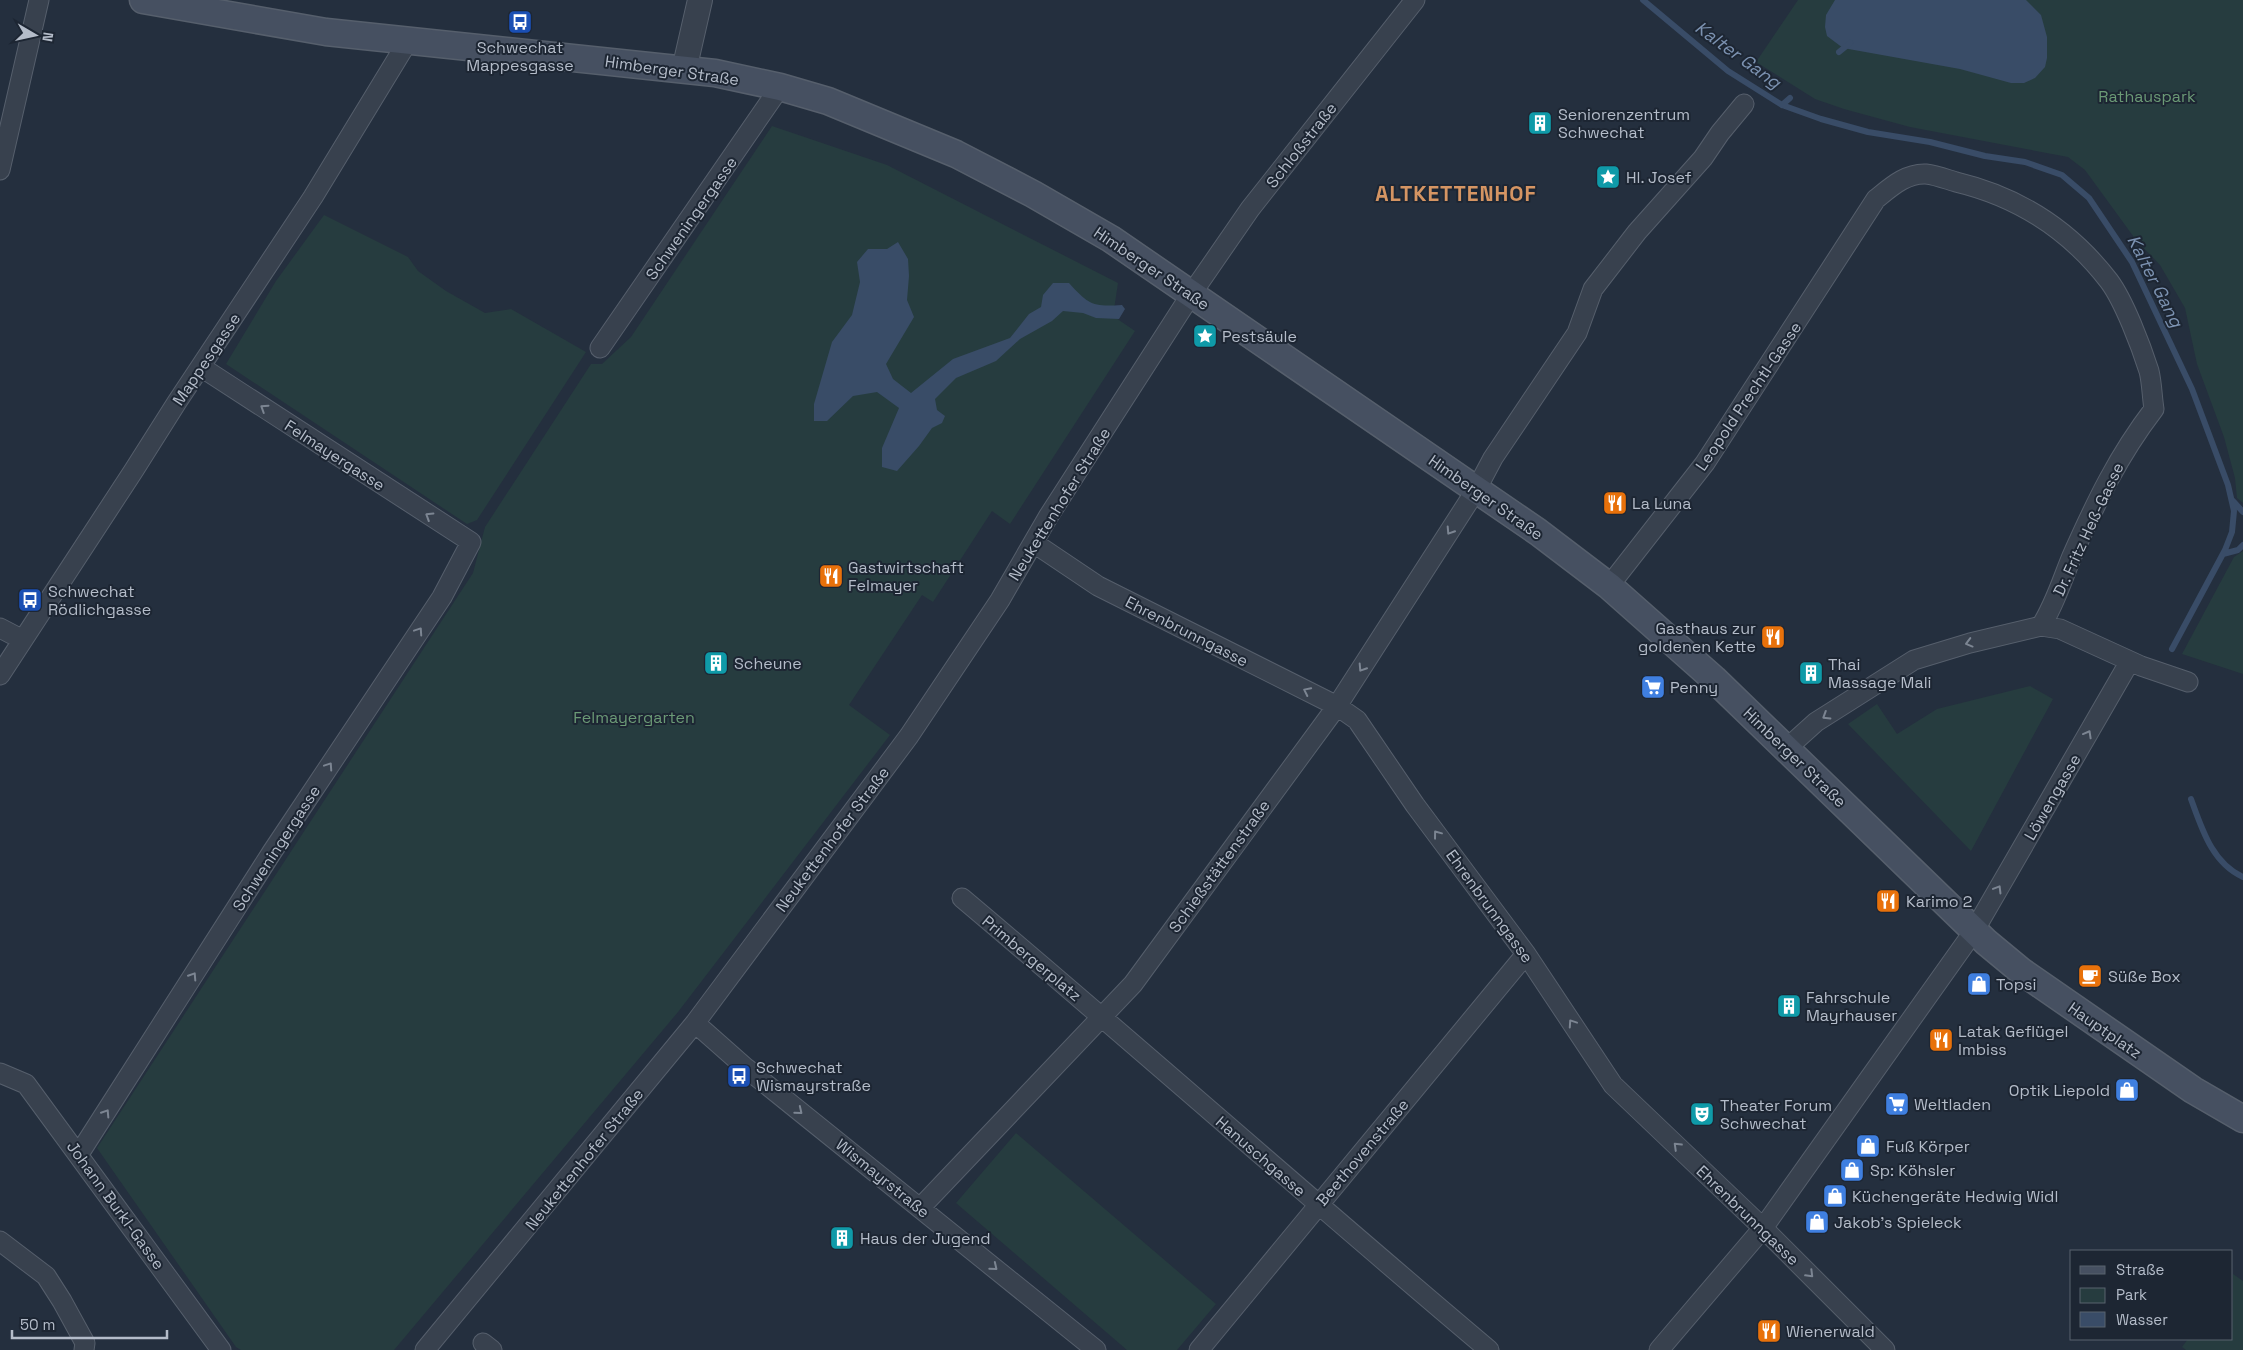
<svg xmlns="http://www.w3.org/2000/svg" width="2243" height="1350" viewBox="0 0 2243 1350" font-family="'Space Grotesk',sans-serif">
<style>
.green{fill:#263c3f}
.water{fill:#394c67}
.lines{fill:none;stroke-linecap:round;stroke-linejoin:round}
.stream{stroke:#394c67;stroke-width:6}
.minor-casing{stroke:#565f6c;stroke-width:21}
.tertiary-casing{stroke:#565f6c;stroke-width:26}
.secondary-casing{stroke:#565f6c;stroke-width:29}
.minor{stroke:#38414e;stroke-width:19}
.tertiary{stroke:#38414e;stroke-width:24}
.secondary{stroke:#465061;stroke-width:26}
.oneway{stroke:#7c8592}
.labels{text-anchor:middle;stroke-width:4;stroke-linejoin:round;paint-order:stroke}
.poi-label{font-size:16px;fill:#b4bcc9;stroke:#1d2633;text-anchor:start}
.street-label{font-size:16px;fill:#b4bcc9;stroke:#1d2633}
.park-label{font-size:16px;fill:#6b9a76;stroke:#1d2633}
.water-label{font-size:18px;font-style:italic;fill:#7c92b1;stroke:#1d2633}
.district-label{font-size:21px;font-weight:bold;letter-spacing:1px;fill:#d59563;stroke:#1d2633}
</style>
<rect width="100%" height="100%" fill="#242f3e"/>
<path class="green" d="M1798,0H2243V503L2237,498L2235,478L2224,437L2197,364L2185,308L2160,265L2136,240L2085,170L2068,157L1910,127L1844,109L1815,99L1756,62Z
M772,126L887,165L1118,283L1113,316L1135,331L1010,524L992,511L933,602L922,595L849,705L890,735L678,1012L394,1350H241L236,1347L97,1148L473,573L485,527L591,364H602L631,337Z
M324,215L408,257L418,271L446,291L485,313L511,309L586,352L477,520L467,524L226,364L276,281Z
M2243,551V674L2182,654L2234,557Z
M2030,686L2053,699L1971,851L1848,724L1877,704L1897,734L1937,709Z
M1016,1133L1216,1304L1177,1350H1127L956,1203Z
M2233,1274L2243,1281V1350H2186L2182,1347L2188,1339H2232Z"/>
<path class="water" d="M1835,0H2026L2041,15L2047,37V58L2045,67L2035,78L2024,83H2011L1960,69L1843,48L1827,36L1825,27L1826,15Z
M898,242L908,259L909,276L907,300L914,317L886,364L893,379L911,393L953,359L1010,338L1029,314L1041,307L1043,295L1053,283H1069C1089,305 1093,307 1122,305L1125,309L1119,319L1096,318L1083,313L1063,311L1052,321L1020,339L996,361L956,378L935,399L937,410L945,416L942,423L932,428L919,446L897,471L882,467V448L899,408L877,392L853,396L827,421H814V404L832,342L852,315L860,282L857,262L868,249H887Z"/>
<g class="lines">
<path class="stream" d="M1643,0L1728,71L1782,105L1821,119L1868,132L1930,142L1985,156L2025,162L2062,175L2089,198L2132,262L2192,389L2228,485L2234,511L2232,532L2225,550L2172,649
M1839,52L1850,43
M1782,105L1790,98
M2233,501L2243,512
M2223,554L2238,550L2243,545
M2191,799C2202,829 2212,863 2243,877"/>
<defs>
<path id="minor" d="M0,170L39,0
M600,348L780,87
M1034,543L1098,586L1337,706L1357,720L1415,805L1526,954L1613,1085L1763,1228L1885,1350
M1609,586L1705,463L1876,199C1891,187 1906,173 1926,174C1936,175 1946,179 1956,182C2019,197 2069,229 2109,281C2124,301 2141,346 2149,371C2152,383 2152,397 2154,409C2118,456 2096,502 2072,556C2062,580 2055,604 2041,626
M0,628L23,640
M0,675L134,470L177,402L313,197L408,41
M1786,749L1816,722L1914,660L1970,643L2041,626L2060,629L2141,666L2188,682
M962,898C1139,1047 1312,1201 1489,1350
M695,1023L746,1068L1096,1350
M0,1073L26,1084L221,1350
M79,1154L272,852L442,597L471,542L201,367
M920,1208L1133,984L1337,706L1476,490L1493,458L1577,333L1593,289L1637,232L1703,158L1720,133L1744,104
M0,1241L46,1276L62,1301L85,1343L84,1350
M483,1343L492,1350
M425,1350L695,1023L909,736L1000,600L1048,517L1192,293L1250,209L1415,0
M1199,1350L1526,954
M1659,1350L1763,1228L1974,931L2130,661"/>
<path id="tertiary" d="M684,70L700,0"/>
<path id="secondary" d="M143,0L326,32L715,73L780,87L828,101L956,154L1033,194L1111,239L1538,532L1609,586L1714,679L1986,942L2021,971L2193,1090L2243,1119"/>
</defs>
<use href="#minor" class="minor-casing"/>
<use href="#tertiary" class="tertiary-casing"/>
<use href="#secondary" class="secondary-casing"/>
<use href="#minor" class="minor"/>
<use href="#tertiary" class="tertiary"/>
<use href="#secondary" class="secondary"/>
</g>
<defs><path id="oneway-chevron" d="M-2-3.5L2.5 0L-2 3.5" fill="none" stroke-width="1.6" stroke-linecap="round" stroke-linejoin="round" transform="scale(1.25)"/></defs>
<g class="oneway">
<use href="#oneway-chevron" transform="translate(264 408) rotate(-147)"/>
<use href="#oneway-chevron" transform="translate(429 516) rotate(-148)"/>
<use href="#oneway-chevron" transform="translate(1450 531) rotate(123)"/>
<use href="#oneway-chevron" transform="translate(419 631) rotate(-56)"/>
<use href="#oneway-chevron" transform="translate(1969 643) rotate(165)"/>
<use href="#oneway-chevron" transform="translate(1362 668) rotate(123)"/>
<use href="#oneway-chevron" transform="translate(1307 691) rotate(-154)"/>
<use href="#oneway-chevron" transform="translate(1826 716) rotate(148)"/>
<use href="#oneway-chevron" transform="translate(2088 734) rotate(-61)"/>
<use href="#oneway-chevron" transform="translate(329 766) rotate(-56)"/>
<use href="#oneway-chevron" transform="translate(1437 834) rotate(-127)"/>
<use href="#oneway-chevron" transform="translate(1998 889) rotate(-59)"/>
<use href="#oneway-chevron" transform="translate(193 976) rotate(-57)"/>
<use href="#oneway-chevron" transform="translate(1572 1023) rotate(-124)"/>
<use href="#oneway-chevron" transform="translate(799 1111) rotate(39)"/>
<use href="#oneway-chevron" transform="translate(106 1113) rotate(-57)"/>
<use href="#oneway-chevron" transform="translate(1677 1146) rotate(-136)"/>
<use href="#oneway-chevron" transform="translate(994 1267) rotate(39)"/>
<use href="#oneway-chevron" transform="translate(1810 1274) rotate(45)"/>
</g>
<defs>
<symbol id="bus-square" viewBox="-11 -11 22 22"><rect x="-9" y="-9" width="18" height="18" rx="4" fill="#1a4fb4" stroke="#1d2633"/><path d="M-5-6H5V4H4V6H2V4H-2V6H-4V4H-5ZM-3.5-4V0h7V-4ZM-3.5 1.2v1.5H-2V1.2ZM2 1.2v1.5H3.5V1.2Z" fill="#fff"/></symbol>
<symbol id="building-square" viewBox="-11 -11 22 22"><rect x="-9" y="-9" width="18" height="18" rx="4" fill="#0f9aa8" stroke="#1d2633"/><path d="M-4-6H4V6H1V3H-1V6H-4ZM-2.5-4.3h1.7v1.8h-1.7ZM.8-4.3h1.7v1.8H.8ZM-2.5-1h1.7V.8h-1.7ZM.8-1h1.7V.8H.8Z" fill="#fff"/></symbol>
<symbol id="sight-square" viewBox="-11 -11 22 22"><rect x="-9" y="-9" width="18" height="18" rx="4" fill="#0f9aa8" stroke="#1d2633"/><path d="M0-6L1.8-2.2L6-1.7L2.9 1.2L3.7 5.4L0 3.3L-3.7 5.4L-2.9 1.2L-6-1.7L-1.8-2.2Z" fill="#fff"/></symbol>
<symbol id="restaurant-square" viewBox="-11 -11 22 22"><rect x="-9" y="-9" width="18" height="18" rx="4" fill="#e8710a" stroke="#1d2633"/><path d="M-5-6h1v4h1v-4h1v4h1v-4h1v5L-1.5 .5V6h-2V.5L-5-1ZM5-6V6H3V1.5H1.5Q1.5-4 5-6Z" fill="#fff"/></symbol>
<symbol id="supermarket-square" viewBox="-11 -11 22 22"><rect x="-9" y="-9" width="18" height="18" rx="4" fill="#3f7fe0" stroke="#1d2633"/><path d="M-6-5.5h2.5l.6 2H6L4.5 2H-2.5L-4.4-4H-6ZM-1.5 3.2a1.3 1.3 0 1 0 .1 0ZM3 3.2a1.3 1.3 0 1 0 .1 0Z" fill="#fff"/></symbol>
<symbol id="cafe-square" viewBox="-11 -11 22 22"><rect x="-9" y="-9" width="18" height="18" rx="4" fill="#e8710a" stroke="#1d2633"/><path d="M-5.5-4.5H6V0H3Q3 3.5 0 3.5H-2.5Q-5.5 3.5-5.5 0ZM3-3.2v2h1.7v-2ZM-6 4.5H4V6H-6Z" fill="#fff"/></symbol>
<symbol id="shop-square" viewBox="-11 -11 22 22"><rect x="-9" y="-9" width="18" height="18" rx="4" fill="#3f7fe0" stroke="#1d2633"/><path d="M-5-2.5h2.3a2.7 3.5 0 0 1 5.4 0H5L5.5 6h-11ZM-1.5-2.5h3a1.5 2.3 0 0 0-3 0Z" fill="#fff"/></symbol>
<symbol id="theatre-square" viewBox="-11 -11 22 22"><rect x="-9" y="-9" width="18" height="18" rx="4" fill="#0f9aa8" stroke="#1d2633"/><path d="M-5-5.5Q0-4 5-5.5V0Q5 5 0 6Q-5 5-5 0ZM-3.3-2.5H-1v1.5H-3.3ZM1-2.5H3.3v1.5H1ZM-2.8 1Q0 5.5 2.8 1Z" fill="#fff"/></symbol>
</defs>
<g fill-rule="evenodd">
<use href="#bus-square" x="506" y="8" width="28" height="28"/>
<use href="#building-square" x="1526" y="109" width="28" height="28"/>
<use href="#sight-square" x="1594" y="163" width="28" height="28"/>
<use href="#sight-square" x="1191" y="322" width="28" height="28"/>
<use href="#restaurant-square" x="1601" y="489" width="28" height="28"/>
<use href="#restaurant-square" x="817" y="562" width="28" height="28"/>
<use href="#bus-square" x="16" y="586" width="28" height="28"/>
<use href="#restaurant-square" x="1759" y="623" width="28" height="28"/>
<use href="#building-square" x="702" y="649" width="28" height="28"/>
<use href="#building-square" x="1797" y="659" width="28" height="28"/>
<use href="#supermarket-square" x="1639" y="673" width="28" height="28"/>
<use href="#restaurant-square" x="1874" y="887" width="28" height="28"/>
<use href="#cafe-square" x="2076" y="962" width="28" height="28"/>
<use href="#shop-square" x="1965" y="970" width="28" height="28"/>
<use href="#building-square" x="1775" y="992" width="28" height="28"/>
<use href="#restaurant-square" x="1927" y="1026" width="28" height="28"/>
<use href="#bus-square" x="725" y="1062" width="28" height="28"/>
<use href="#shop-square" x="2113" y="1076" width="28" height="28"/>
<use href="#supermarket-square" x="1883" y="1090" width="28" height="28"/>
<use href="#theatre-square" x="1688" y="1100" width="28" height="28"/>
<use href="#shop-square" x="1854" y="1132" width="28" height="28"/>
<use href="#shop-square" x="1838" y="1156" width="28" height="28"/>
<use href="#shop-square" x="1821" y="1182" width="28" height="28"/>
<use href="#shop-square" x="1803" y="1208" width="28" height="28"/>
<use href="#building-square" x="828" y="1224" width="28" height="28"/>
<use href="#restaurant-square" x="1755" y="1317" width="28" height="28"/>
</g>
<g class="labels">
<g class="poi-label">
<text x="520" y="53" text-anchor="middle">Schwechat<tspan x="520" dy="18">Mappesgasse</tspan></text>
<text x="1558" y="120">Seniorenzentrum<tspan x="1558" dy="18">Schwechat</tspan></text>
<text x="1626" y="183">Hl. Josef</text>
<text x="1222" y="342">Pestsäule</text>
<text x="1632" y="509">La Luna</text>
<text x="848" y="573">Gastwirtschaft<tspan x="848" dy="18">Felmayer</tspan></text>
<text x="48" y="597">Schwechat<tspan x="48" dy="18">Rödlichgasse</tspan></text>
<text x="1756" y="634" text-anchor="end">Gasthaus zur<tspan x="1756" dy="18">goldenen Kette</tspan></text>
<text x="734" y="669">Scheune</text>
<text x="1828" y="670">Thai<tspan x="1828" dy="18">Massage Mali</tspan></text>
<text x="1670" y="693">Penny</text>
<text x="1906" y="907">Karimo 2</text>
<text x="2108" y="982">Süße Box</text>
<text x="1996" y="990">Topsi</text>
<text x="1806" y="1003">Fahrschule<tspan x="1806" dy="18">Mayrhauser</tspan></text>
<text x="1958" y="1037">Latak Geflügel<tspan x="1958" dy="18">Imbiss</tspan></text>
<text x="756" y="1073">Schwechat<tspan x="756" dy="18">Wismayrstraße</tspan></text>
<text x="2110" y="1096" text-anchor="end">Optik Liepold</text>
<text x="1914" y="1110">Weltladen</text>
<text x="1720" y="1111">Theater Forum<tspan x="1720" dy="18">Schwechat</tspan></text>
<text x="1886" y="1152">Fuß Körper</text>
<text x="1870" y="1176">Sp: Köhsler</text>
<text x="1852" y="1202">Küchengeräte Hedwig Widl</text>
<text x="1834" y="1228">Jakob's Spieleck</text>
<text x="860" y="1244">Haus der Jugend</text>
<text x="1786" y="1337">Wienerwald</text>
</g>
<g class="street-label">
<text transform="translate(672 70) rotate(8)" y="6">Himberger Straße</text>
<text transform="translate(1301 145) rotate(-52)" y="6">Schloßstraße</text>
<text transform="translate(691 218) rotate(-55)" y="6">Schweningergasse</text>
<text transform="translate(1152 268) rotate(34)" y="6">Himberger Straße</text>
<text transform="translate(206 359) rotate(-56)" y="6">Mappesgasse</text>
<text transform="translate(1748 396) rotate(-56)" y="6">Leopold Prechtl-Gasse</text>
<text transform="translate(335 455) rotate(33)" y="6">Felmayergasse</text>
<text transform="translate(1486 497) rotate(35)" y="6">Himberger Straße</text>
<text transform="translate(1059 504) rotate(-58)" y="6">Neukettenhofer Straße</text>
<text transform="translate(2088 529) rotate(-65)" y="6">Dr. Fritz Heß-Gasse</text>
<text transform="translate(1187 631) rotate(27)" y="6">Ehrenbrunngasse</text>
<text transform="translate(1795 757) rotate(44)" y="6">Himberger Straße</text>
<text transform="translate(2052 797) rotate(-60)" y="6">Löwengasse</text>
<text transform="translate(832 839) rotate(-53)" y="6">Neukettenhofer Straße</text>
<text transform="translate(276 848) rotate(-57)" y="6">Schweningergasse</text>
<text transform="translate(1219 866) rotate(-54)" y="6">Schießstättenstraße</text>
<text transform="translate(1490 906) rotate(54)" y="6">Ehrenbrunngasse</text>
<text transform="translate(1032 958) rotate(40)" y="6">Primbergerplatz</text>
<text transform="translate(2105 1030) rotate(35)" y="6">Hauptplatz</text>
<text transform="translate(1362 1152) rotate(-50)" y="6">Beethovenstraße</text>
<text transform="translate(1261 1156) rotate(41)" y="6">Hanuschgasse</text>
<text transform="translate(584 1159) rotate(-51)" y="6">Neukettenhofer Straße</text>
<text transform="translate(883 1178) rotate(39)" y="6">Wismayrstraße</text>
<text transform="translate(116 1205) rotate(54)" y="6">Johann Burkl-Gasse</text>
<text transform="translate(1748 1215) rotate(44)" y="6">Ehrenbrunngasse</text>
</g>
<g class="park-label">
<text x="2147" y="102">Rathauspark</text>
<text x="634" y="723">Felmayergarten</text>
</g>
<g class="water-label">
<text transform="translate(1738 55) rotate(36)" y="6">Kalter Gang</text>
<text transform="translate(2155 281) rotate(63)" y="6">Kalter Gang</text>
</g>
<g class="district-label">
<text x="1456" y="201">ALTKETTENHOF</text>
</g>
</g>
<rect x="2070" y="1250" width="162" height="90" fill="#1d2633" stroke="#59626f"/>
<rect x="2080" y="1266" width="25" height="8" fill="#465061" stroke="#59626f"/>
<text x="2116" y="1275" font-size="15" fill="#b4bcc9">Straße</text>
<rect x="2080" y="1288" width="25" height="15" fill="#263c3f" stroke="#59626f"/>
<text x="2116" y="1300" font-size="15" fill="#b4bcc9">Park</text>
<rect x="2080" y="1312" width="25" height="15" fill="#394c67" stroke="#59626f"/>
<text x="2116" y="1325" font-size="15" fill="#b4bcc9">Wasser</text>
<g transform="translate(35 35) rotate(99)" stroke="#1d2633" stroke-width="4" paint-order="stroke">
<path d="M0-4L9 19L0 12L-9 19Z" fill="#b4bcc9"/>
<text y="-8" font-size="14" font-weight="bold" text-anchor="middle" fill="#b4bcc9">N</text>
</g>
<path d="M12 1330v8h155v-8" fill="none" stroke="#b4bcc9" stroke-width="2.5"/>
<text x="20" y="1330" font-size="15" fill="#b4bcc9" stroke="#1d2633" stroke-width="4" paint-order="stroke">50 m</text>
</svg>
